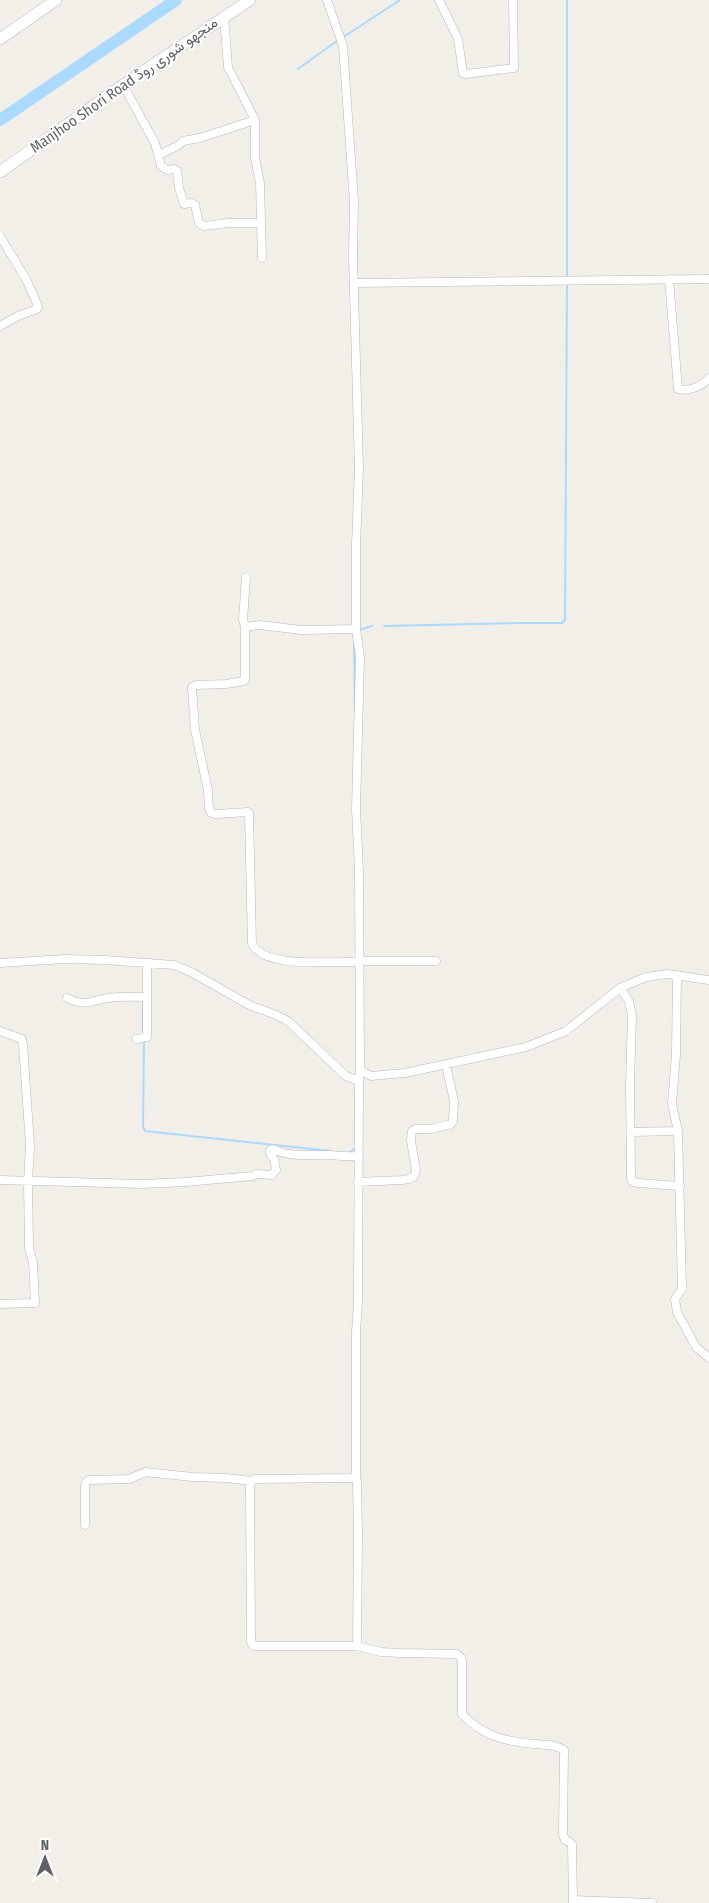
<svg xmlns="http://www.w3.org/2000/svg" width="709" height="1903" viewBox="0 0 709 1903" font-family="'Fira Sans Condensed',Vazirmatn,sans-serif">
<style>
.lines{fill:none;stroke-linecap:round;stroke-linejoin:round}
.stream{stroke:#aadaff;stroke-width:2}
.river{stroke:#aadaff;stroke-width:12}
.street-casing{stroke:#b5b8bc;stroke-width:9}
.secondary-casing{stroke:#b6babf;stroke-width:12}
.street{stroke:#fff;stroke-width:8}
.secondary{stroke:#fff;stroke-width:11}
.labels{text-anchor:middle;stroke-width:4;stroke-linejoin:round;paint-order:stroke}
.street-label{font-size:15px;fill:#5f6368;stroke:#fff}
</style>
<rect width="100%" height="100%" fill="#f1efe8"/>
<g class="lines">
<path class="stream" d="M345,36L400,0
M298,69L337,41
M567,278V0
M384,626L518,623H562L565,620L567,282
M359,630L372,626
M354,640L355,717
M143,1032V1003
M144,1043L143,1126L145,1131L331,1151
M348,1153L354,1149"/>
<path class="river" d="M0,120L176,0"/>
<defs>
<path id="street" d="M327,0L343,46L354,202L353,256L359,468L356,545V629L360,657L356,809L359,871L360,1070L359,1081L358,1301L356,1332V1477L351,1478L254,1479L250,1483L251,1642L254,1646H357L381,1652L401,1653L457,1654L461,1658L462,1662V1714C481,1735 506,1742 534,1744C544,1745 555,1744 564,1750L563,1834L565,1840L570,1842L572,1844L573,1903
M439,0L458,39L463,73L466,74L514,68L513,0
M224,17L228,67L255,120V158L260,183L262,258
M123,85L155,143L161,166L167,170L174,169L177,171L179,188L184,204L192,203L195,205L199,223L204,226L228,223H261
M159,155L179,145L183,141L200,138L255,120
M0,236L27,281L38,306L37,309L18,316L0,326
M669,279L678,389C689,392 702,386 709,378
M354,283L709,279
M246,577L243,620L245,627V679L244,681L226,684L196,685L192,687L195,730L208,790L209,809L211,813L216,814L248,812L249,813L252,943C262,969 330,961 354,962
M245,627L260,625L301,630L356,629
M360,961H436
M0,963L65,959L105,960L174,965L191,972L251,1006L274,1014L288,1021L346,1076L359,1081
M677,975L676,1055L672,1104L678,1131L682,1289L675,1299L677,1312L696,1347L709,1358
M620,988L629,1001L632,1016L630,1085L631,1179L633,1182L638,1183L680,1186
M67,998C86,1007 89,1001 108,998C121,996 134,997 147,997
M0,1031L22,1039L23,1044L30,1146L28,1181L29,1248L33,1262L35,1303L0,1304
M137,1039L147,1037V968L150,963
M360,1070L371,1076L405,1073L526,1047L566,1031L620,988L646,977L667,974L709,980
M632,1132L678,1131
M0,1180L142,1184L185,1182L253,1176L256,1174L272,1175L276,1170L274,1159L270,1154V1150L273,1149C291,1158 311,1154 330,1155C340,1156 348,1157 358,1156
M358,1182L402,1180L409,1179L414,1176L416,1170L411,1141L412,1131L415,1129H431L451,1124L453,1121L454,1101L446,1065
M353,1478L357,1480L358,1533L357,1646
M85,1525V1487L86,1482L89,1480L129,1479L146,1472L192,1477L226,1478L252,1481
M573,1900L652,1903"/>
<path id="secondary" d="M0,39L56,0
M0,172L123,85L250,0"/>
</defs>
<use href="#street" class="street-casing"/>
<use href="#secondary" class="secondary-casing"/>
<use href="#street" class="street"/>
<use href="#secondary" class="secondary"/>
</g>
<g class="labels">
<g class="street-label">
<text transform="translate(124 85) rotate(-35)" y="5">Manjhoo Shori Road منجھو شوری روڈ</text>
</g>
</g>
<g transform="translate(45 1858)" stroke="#ffffff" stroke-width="4" paint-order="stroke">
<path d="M0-4L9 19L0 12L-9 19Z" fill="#5f6368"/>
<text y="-8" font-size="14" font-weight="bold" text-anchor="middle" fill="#5f6368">N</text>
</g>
</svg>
